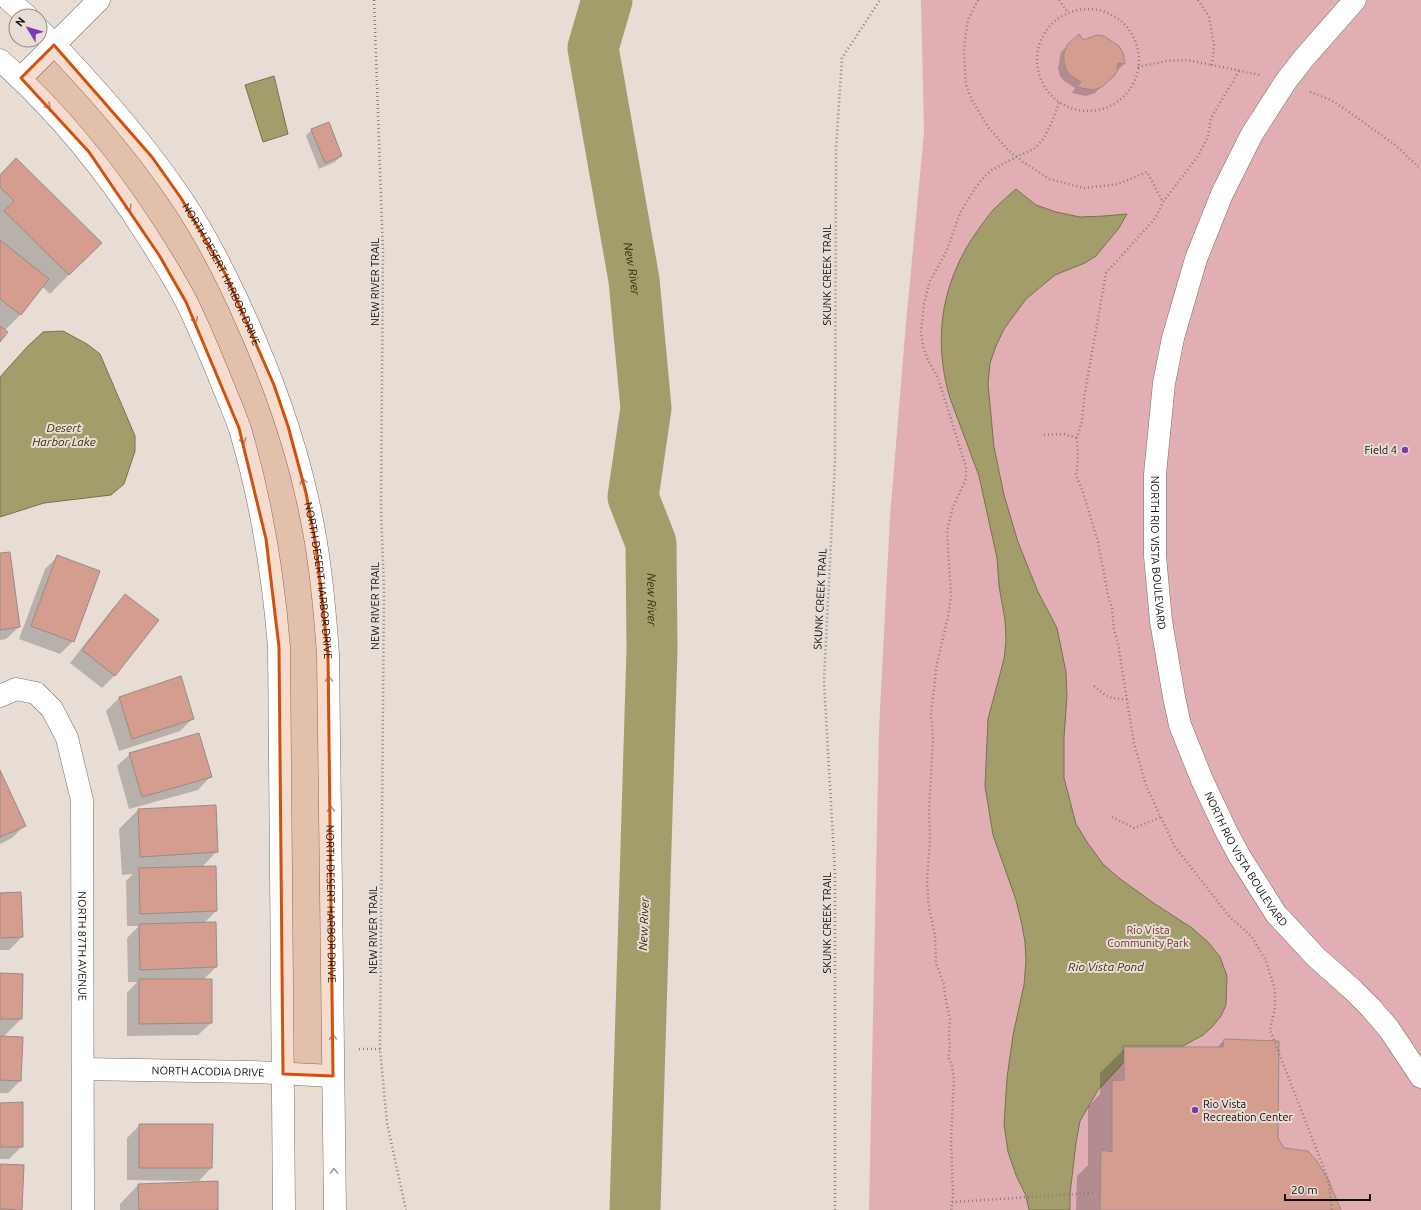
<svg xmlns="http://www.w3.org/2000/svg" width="1421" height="1210" viewBox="0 0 1421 1210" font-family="Ubuntu,sans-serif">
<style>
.green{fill:#e1afb3}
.water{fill:#a29d6b;stroke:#76724e}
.shadow{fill:#0003}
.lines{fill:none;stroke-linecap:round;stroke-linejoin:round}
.river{stroke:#a29d6b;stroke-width:51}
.building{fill:#d49d8f;stroke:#978b88}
.minor-casing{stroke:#796f69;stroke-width:23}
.path{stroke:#867f7a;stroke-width:2.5;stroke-dasharray:1 3;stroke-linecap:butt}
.minor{stroke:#fff;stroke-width:22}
.oneway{stroke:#9f9e9d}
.marked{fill:#d2510c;fill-opacity:0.2;stroke:#d2510c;stroke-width:3;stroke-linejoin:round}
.poi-dot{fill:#783bb1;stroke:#e7ddd5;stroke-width:1.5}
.labels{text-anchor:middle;stroke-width:4;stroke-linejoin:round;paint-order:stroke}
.street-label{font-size:11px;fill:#100d0b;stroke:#e7ddd5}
.poi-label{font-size:11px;fill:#100d0b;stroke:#e7ddd5;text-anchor:end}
.park-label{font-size:11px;fill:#712b37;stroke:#e7ddd5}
.water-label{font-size:12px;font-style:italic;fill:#353106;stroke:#e7ddd5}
</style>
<rect width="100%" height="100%" fill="#e7ddd5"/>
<path class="green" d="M921,0H1421V1210H869L879,729L890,517L906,323L924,132Z"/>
<path class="water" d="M274,76L288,134L263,142L245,85Z
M1016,189L1036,205L1056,212L1080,217L1104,216L1127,214L1119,228L1096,256L1085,263L1055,275L1026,299L1004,329L996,346L990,363L988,384L994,447L1004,495L1018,542L1038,592L1057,628L1066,672L1067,696L1064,738V778L1076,824L1087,842L1103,864L1119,878L1155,904L1192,928L1208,942L1220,957L1227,976L1226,1005L1221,1016L1212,1027L1203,1035L1183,1046H1123L1124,1062L1098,1090L1080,1121L1076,1143L1070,1194V1210H1029L1026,1196L1016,1175L1008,1152L1004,1124L1007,1078L1013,1035L1024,985L1026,960L1025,942L1022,925L1016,900L993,835L985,786L988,719L1004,659L1006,641L1005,620L999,586L997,558L979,476L950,398C932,338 942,280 978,230C983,223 988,216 993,210C1000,203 1008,196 1016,189Z
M63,331L87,344L100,354L135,436V451L124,484L111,495L44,503L0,517V377L27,347L43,332Z"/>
<path class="shadow" d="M1083,41L1122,53L1124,64L1095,93L1086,96L1072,93L1075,88L1064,81L1060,76L1058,68L1061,52L1068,46Z
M312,129L341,156L335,162L319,169L306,136Z
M0,176L100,243L50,294L42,286L20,315L4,331L0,340Z
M0,554L19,627L6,639L0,640Z
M58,556L73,641L60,654L19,639L45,569Z
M125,595L115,675L102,688L70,663L113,608Z
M180,678L193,718L180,731L119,751L106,711L119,698Z
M130,754L210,777L198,790L129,809L117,766Z
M0,772L25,825L12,838L0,844Z
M138,810L217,851L202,867L216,911L204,923L216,967L203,980L211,1023L198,1035L127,1036V993L137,982H128L127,938L139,926H127L126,881L133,874L122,875L119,829Z
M0,894L22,937L9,950H0Z
M0,974L22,975L21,1019L3,1037L20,1081L8,1093H0Z
M1224,1040L1284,1149L1340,1210H1076L1077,1176L1088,1165V1107L1100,1094V1073L1125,1048H1217Z
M0,1104L22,1146L9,1159H0Z
M140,1125L211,1168L199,1181L127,1180V1138Z
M0,1165L21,1209V1210H0Z
M139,1184L217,1210H120V1204Z"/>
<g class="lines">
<path class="river" id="s1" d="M607,0L593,48L634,280L646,408L633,497L651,543L652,649L635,1210"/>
</g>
<path class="building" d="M1079,34L1083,40L1097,35L1104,36L1119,46L1123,53L1125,64L1118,63L1117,71L1114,76L1102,87L1093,90L1077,87L1081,82L1070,75L1066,69L1064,61V53L1067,45Z
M329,122L342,156L325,163L311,129Z
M16,158L102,243L69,275L4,211L14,201L0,187V175Z
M0,240L49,279L21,315L0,299Z
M0,326L8,332L0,342Z
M10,552L20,627L0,630V553Z
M57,555L100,571L74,642L31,626Z
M125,594L159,620L115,676L82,650Z
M181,676L194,719L132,739L119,697Z
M199,733L212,777L142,797L129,753Z
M0,770L26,826L0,837Z
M216,805L218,852L140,857L138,809Z
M216,866L217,911L140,914L139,868Z
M21,892L23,937L0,938V893Z
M216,922L217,967L140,970L139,924Z
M0,973L23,974L22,1019H0Z
M139,979H212V1023L139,1024Z
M0,1036L23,1037L21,1081L0,1080Z
M1224,1039L1279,1041L1278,1138L1284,1148L1308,1151L1316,1160L1328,1179L1341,1210H1100L1101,1150L1112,1152V1081L1124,1080V1047H1223Z
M23,1102V1147H0V1103Z
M139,1124H213L212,1168H139Z
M0,1164L24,1165L22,1210L0,1209Z
M218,1181V1210H139L138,1184Z"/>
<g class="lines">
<defs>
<g id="minor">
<path d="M9,0L27,16"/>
<path id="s2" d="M1355,0L1304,58L1286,81L1252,134L1222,194L1196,259L1173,338L1164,383L1155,474V556L1161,621L1174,697L1180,725L1202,780L1226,831L1240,857L1276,914L1316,957L1353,990L1371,1008L1389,1029L1421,1077"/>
<path id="s3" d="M40,30C91,82 140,137 181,198C204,232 223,269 240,306C268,367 291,427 306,493C319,546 324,600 328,654L335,1210"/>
<path d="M0,60C58,112 104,168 146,234C160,256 175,279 187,303C199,327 209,352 219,376C226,394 234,411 240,429C261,500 273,573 279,647L284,1210"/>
<path d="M21,78L99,0"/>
<path id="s4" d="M0,696L16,689L36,693L52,709L67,738L82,800L83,1210"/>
<path id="s5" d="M83,1069L253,1072L333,1076"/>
</g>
</defs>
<use href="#minor" class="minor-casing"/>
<path class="path" d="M374,0L383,253L381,510L384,590L380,1049L387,1123L406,1210
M978,0L968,20L965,39L964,54L966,85L972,100L988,127L1008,150L1023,162L1050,179L1084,188L1118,184L1147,172L1163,202
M1059,0L1068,12
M1198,0L1209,17L1214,45L1212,65L1260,75
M1037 60a51 51 0 1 1 102 0a51 51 0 1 1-102 0Z
M1138,67L1166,61L1187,60L1212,65
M1239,71L1211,118L1208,137L1198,156L1163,202L1157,215L1152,222L1106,273L1084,398L1082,421L1077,438L1078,459L1076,475L1083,492L1098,542L1108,595L1112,608L1114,629L1118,644L1134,744L1147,788L1175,847L1229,916L1252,937L1266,961L1275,990V1008L1270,1030L1328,1179L1332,1210
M1310,92L1331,100L1345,109L1395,145L1421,169
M1044,435L1064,434L1077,438
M1094,686C1107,697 1109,699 1127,699
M1112,817L1134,828L1161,817
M359,1049H380
M952,1202L1093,1193
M835,1210V873L824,681L835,462L836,150L842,58L880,0
M951,1210L953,1194L951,1140L954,1079L952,1065L948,1057L950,1049L949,1034L950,1019L945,996L944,985L936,963L935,935L929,908L927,882L930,838L929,812L933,739L931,714L937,663L948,617L951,596L947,531L953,507L966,479V467L938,378L928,360L923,347L921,332L924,304L927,292L930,281L947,250L960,213L976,187L984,177L992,170L1016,157L1034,149L1044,138L1051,124L1059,103"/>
<use href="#minor" class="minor"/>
</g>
<defs><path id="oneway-chevron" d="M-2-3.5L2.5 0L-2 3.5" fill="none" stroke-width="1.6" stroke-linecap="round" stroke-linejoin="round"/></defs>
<g class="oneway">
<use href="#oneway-chevron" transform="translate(48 106) rotate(45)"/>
<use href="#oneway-chevron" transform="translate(129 208) rotate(57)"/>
<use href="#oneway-chevron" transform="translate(195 320) rotate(65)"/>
<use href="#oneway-chevron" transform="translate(243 441) rotate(75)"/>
<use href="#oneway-chevron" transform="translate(303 481) rotate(-105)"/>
<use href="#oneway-chevron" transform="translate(329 679) rotate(-91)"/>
<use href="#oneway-chevron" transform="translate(331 809) rotate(-91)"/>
<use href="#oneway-chevron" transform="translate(333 1037) rotate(-91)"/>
<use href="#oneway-chevron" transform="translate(334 1171) rotate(-91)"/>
</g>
<path class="marked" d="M54,45L152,157L181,198L226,275L274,385L288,426L306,493L316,546L328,654L333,1076L283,1074L279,647L266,539L239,428L186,302L159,255L89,152L21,78Z"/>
<g class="poi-dot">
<circle cx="1405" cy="450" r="4"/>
<circle cx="1195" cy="1110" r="4"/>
</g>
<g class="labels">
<g class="street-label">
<text dy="4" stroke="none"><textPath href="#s3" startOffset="306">NORTH DESERT HARBOR DRIVE</textPath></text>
<text transform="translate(827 275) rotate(-90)" y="4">SKUNK CREEK TRAIL</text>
<text transform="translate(375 282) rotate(-90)" y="4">NEW RIVER TRAIL</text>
<text dy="4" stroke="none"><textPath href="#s2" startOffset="605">NORTH RIO VISTA BOULEVARD</textPath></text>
<text dy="4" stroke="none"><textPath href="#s3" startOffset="630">NORTH DESERT HARBOR DRIVE</textPath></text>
<text transform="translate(820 599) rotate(-87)" y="4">SKUNK CREEK TRAIL</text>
<text transform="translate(375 606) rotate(-90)" y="4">NEW RIVER TRAIL</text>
<text dy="4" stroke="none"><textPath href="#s2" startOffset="929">NORTH RIO VISTA BOULEVARD</textPath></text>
<text dy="4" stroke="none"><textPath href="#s3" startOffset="954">NORTH DESERT HARBOR DRIVE</textPath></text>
<text transform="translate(827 923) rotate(-90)" y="4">SKUNK CREEK TRAIL</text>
<text transform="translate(373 930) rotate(-90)" y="4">NEW RIVER TRAIL</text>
<text dy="4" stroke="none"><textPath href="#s4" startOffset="303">NORTH 87TH AVENUE</textPath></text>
<text dy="4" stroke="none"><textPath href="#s5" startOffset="125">NORTH ACODIA DRIVE</textPath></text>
</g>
<g class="poi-label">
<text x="1397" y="454">Field 4</text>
<text x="1203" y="1108" text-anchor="start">Rio Vista<tspan x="1203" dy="13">Recreation Center</tspan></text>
</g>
<g class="park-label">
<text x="1148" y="934">Rio Vista<tspan x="1148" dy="13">Community Park</tspan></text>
</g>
<g class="water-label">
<text dy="4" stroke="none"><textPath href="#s1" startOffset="274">New River</textPath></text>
<text x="64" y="432">Desert<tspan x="64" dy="14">Harbor Lake</tspan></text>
<text dy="4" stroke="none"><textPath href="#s1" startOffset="610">New River</textPath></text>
<text transform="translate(644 924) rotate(-88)" y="4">New River</text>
<text x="1106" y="971">Rio Vista Pond</text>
</g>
</g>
<g transform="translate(28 28) rotate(308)"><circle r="19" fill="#e7ddd5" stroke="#918a84"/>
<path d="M0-3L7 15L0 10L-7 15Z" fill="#783bb1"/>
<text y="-6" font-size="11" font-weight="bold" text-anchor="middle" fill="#100d0b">N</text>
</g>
<path d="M1285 1194v6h85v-6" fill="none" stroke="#100d0b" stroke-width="2"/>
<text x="1291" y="1194" font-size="12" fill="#100d0b" stroke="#e7ddd5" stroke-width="3" paint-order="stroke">20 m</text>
</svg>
